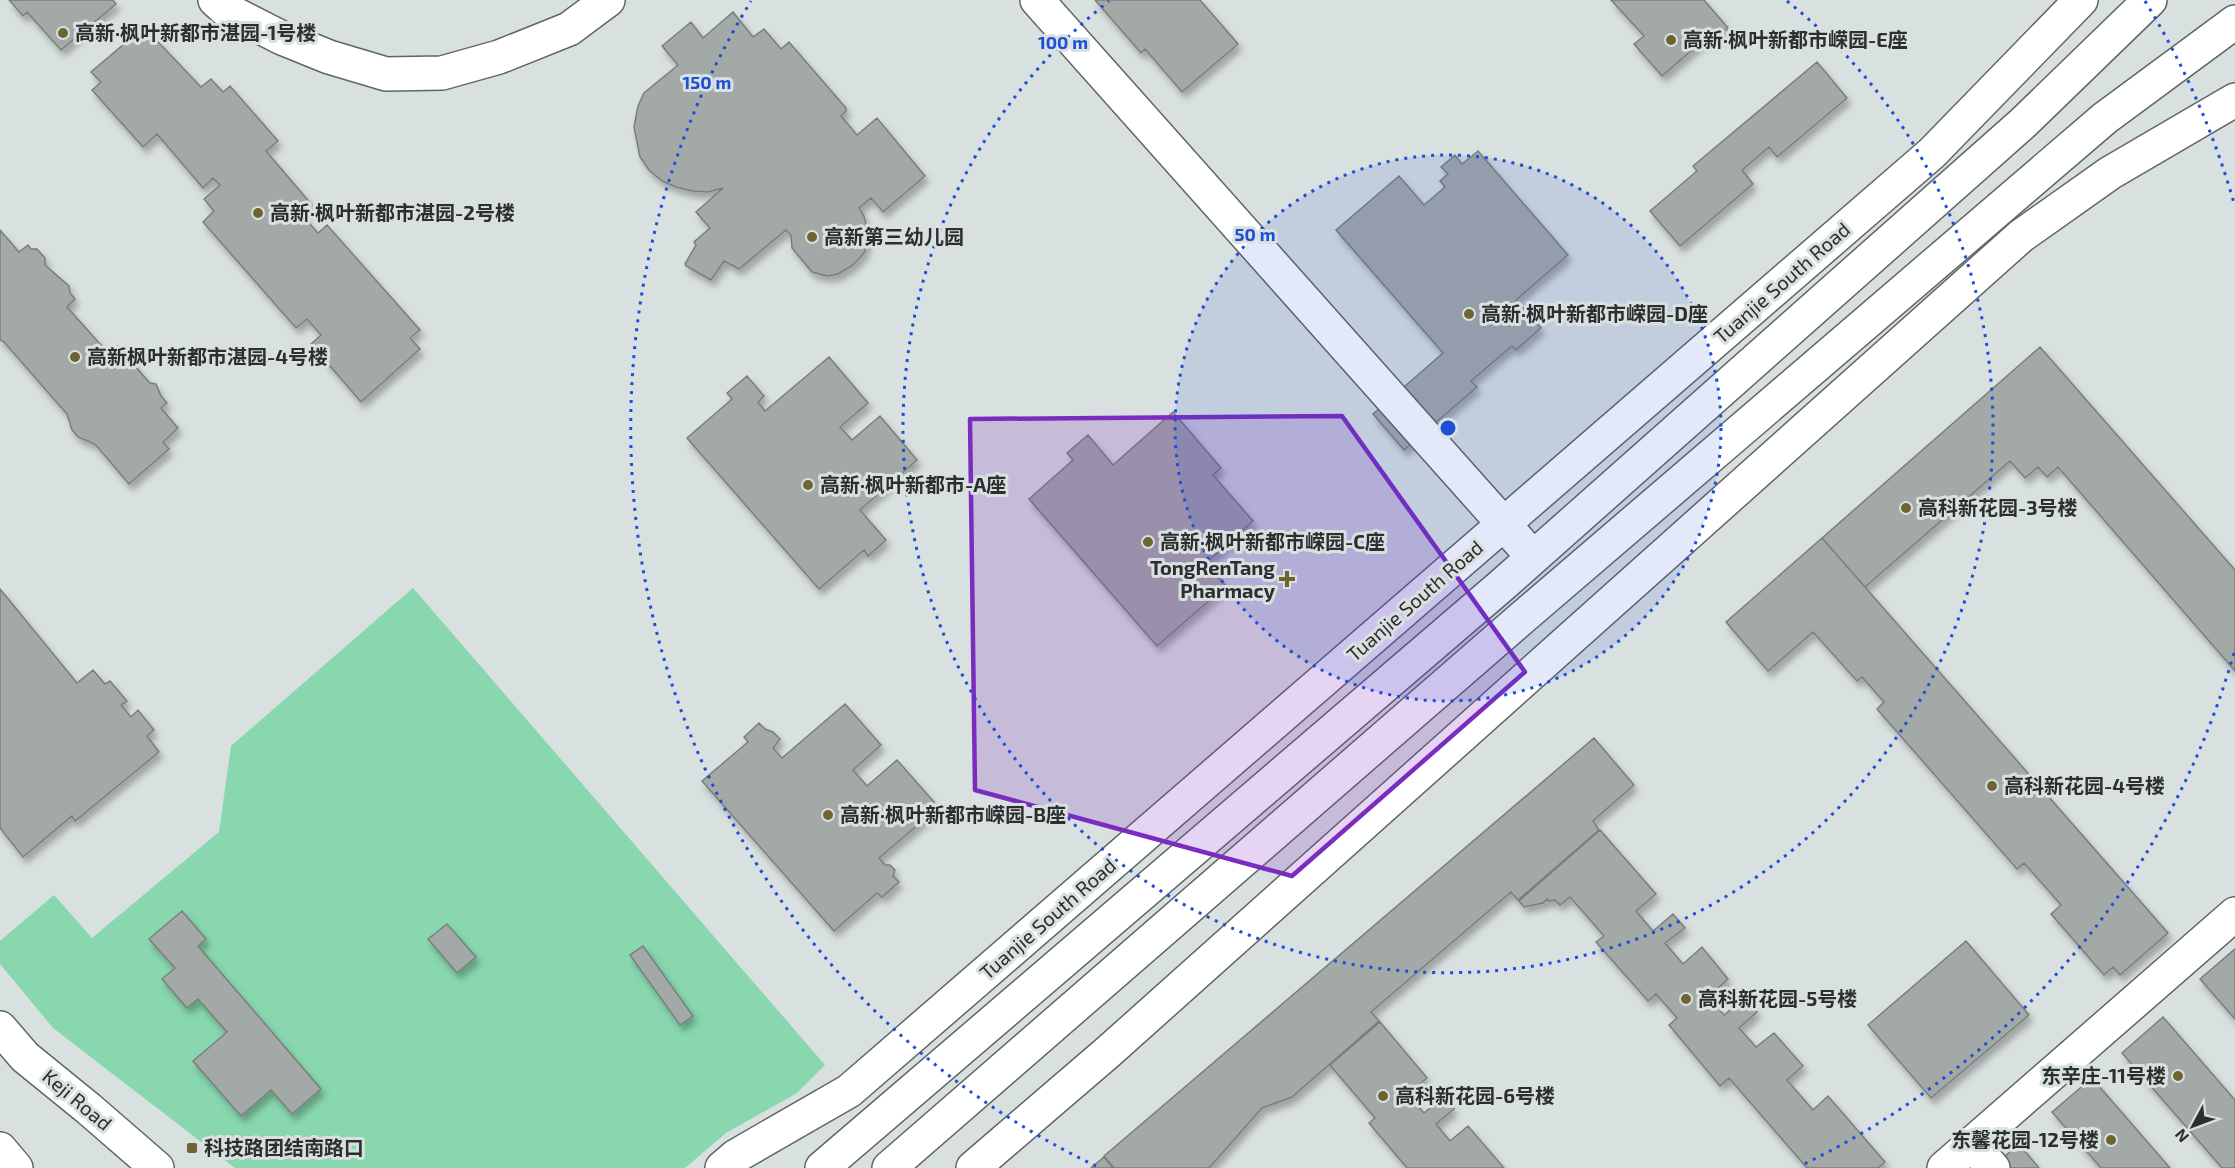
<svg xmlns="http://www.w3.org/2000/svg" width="2235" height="1168" viewBox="0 0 2235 1168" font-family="'Exo 2','Noto Sans SC',sans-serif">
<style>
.green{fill:#88d7af}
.building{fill:#a3a9a7;stroke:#797f7d;stroke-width:1.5;filter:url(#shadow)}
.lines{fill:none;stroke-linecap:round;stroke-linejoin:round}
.minor-casing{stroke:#606565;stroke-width:36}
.major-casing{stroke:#606565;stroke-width:36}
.minor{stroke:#fff;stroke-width:33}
.major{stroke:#fff;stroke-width:33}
.marked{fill:#7b2cbf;fill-opacity:0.2;stroke:#7b2cbf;stroke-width:4.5;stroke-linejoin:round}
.ring{fill:none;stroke:#1d4ed8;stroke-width:3;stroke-dasharray:3 6}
.poi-dot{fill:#6c6532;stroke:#d9e0e0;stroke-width:2}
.labels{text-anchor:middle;stroke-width:6;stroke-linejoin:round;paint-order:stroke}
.poi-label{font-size:20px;font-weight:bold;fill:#2c2f2f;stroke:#d9e0e0;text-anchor:start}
.street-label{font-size:20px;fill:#2c2f2f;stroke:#d9e0e0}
.centre{fill:#1d4ed8;stroke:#d9e0e0;stroke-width:3}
.ring-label{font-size:18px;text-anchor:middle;font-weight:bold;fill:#1d4ed8;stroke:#d9e0e0;stroke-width:6;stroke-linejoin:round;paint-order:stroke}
</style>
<defs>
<filter id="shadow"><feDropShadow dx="3.5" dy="6" stdDeviation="3" flood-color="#0004"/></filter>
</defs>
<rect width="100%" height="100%" fill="#d9e0e0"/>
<path class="green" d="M413,588L825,1065L797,1093L726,1133L685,1168H235L53,1028L0,964V941L54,895L92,938L219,832L231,746Z"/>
<path class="building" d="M9,0H113L116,4L61,50L27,12L23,16Z
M1095,0H1200L1238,44L1182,92L1145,49L1141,53Z
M1611,0H1704L1728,28L1712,43L1707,37L1662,76L1634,44L1644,36Z
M733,12L753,37L764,29L781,49L789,42L846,108V111L841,116L857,135L877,118L925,176L883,212L871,198L859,208L864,216L869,236L864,253L853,265L838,274L827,276L812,272L792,248L791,235L786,230L739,269L724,261L711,280L686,266L685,264L696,245L694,242L710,228L696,212L723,188L708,192L692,191L676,187L662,181L649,170L640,157L634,127L638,106L644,93L678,65L662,46L691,22L703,38Z
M144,27L201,87L211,79L223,92L230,86L278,141L266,151L312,205L301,214L318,233L327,225L420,330L410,338L420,349L361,402L311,344L321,335L307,319L296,328L203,222L214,211L204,199L220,185L213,178L203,188L157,134L143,147L92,90L101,82L91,72Z
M1817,62L1847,98L1777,157L1769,147L1742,170L1753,184L1680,246L1650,211L1697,171L1693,166Z
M1478,151L1568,255L1516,300L1541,328L1516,350L1512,346L1471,381L1477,387L1404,450L1373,414L1443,353L1336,230L1399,176L1424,205L1445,187L1440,181L1448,174L1441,167L1455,155L1462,164Z
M0,230L19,252L28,245L31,249H37L45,258V265L69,286L70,293L75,299L67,307L109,354L118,346L123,352L130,353L135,360L134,365L150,383L156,384L161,396L167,403L161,408L178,428L163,442L169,449L129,484L95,444L78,437L72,430L67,414L4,342L0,340Z
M2040,347L2235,570V671L2058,467L2047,477L2038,467L2025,478L2010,461L1865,587L1822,538Z
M829,357L868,403L840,427L852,440L880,416L917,460L860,510L886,540L868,556L864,550L819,589L687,438L732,399L727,393L747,376L764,396L758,402L765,411Z
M1173,412L1221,468L1213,475L1253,521L1206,563L1226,586L1157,646L1029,499L1073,460L1067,453L1088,435L1113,465Z
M1822,538L2168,933L2120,975L2113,967L2104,975L2051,914L2061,905L2024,863L2017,869L1877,709L1884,702L1862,677L1857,681L1813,632L1768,671L1726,622Z
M0,589L77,683L93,670L105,684L110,681L127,701L121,705L131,717L138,710L154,730L147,736L159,752L75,821L72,816L23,857L0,828Z
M845,704L881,745L853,770L867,786L897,760L934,802L922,813L926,818L879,858L885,865H890L895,870L893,876L899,882L882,897L877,893L834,931L702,781L748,742L744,737L759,723L765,729L773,732L780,739L773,748L782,758Z
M1594,738L1634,785L1593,821L1599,830L1518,900L1511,892L1371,1012L1379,1021L1292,1097L1262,1108L1209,1168H1114L1104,1156Z
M1600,830L1656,894L1636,911L1653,931L1673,914L1685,928L1665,943L1683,964L1702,947L1728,979L1708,997L1724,1015L1745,998L1757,1012L1739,1028L1756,1047L1774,1033L1803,1066L1787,1080L1813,1110L1828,1096L1885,1162L1878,1168H1807L1729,1078L1720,1086L1669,1025L1677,1018L1656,994L1648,1001L1596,942L1604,936L1570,897L1560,905L1555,900L1548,901L1547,899L1543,903L1524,907L1519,901Z
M182,911L206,939L198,946L321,1089L292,1114L271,1090L241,1116L193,1061L227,1032L198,999L187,1008L162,979L175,968L149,939Z
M447,924L476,957L457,973L428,939Z
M1966,941L2029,1015L1931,1098L1868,1025Z
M643,946L693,1016L680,1025L630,955Z
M2235,949V1019L2200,979Z
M2163,1017L2235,1100V1168H2222L2122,1053Z
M1380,1022L1427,1078L1408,1094L1424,1113L1443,1097L1454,1109L1436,1124L1450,1141L1468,1126L1504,1168H1407L1369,1123L1375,1118L1330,1065Z
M2092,1078L2170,1168H2101L2052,1112Z
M2019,1144L2039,1168H1991Z
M1104,1157L1113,1168H1091Z"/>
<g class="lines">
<defs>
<path id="minor" d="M215,0L225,9L282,38L329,57L386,74L442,73L499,57L569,29L608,0
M1037,0L1533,557
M1972,1144L1993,1168
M722,1168L736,1156L849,1091L1932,153L2081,0
M973,1168L1108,1052L2021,236L2110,173L2235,100
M1944,1168L2235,914"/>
<path id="major" d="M0,1028L25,1057L89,1109L157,1168
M0,1149L16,1168
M822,1168L1501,586L2023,123L2150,0
M889,1168L1523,617L2105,118L2235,22"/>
</defs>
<use href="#minor" class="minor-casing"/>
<use href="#major" class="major-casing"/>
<use href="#minor" class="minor"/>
<use href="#major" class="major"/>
</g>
<path class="marked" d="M1342,416L1525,672L1292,876L975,790L970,419Z"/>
<circle cx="1448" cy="428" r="273" fill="#1d4ed8" fill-opacity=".12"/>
<g class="ring">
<circle cx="1448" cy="428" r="273"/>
<path d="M1787 1A545 545 0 1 1 1109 1"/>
<path d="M2234 653A818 818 0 0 1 1800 1166M1096 1166A818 818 0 0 1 751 1M2145 1A818 818 0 0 1 2234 203"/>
</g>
<g class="poi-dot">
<circle cx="63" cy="33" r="6"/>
<circle cx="1671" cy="40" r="6"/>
<circle cx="258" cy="213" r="6"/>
<circle cx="812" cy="237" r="6"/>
<circle cx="1469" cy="314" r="6"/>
<circle cx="75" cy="357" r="6"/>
<circle cx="808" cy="485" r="6"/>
<circle cx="1906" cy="508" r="6"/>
<circle cx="1148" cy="542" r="6"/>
<path d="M1284 570h6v6h6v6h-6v6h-6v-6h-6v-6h6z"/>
<circle cx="1992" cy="786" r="6"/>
<circle cx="828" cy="815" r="6"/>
<circle cx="1686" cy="999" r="6"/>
<circle cx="2178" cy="1076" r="6"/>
<circle cx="1383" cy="1096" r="6"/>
<circle cx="2111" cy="1140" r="6"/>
<rect x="186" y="1142" width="12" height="12" rx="3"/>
</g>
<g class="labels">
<g class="poi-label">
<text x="75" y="40">高新·枫叶新都市湛园-1号楼</text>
<text x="1683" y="47">高新·枫叶新都市嵘园-E座</text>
<text x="270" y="220">高新·枫叶新都市湛园-2号楼</text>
<text x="824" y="244">高新第三幼儿园</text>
<text x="1481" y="321">高新·枫叶新都市嵘园-D座</text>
<text x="87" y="364">高新枫叶新都市湛园-4号楼</text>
<text x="820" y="492">高新·枫叶新都市-A座</text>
<text x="1918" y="515">高科新花园-3号楼</text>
<text x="1160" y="549">高新·枫叶新都市嵘园-C座</text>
<text x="1275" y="575" text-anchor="end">TongRenTang<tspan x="1275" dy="23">Pharmacy</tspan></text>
<text x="2004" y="793">高科新花园-4号楼</text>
<text x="840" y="822">高新·枫叶新都市嵘园-B座</text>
<text x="1698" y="1006">高科新花园-5号楼</text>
<text x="2166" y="1083" text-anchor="end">东辛庄-11号楼</text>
<text x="1395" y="1103">高科新花园-6号楼</text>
<text x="2099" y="1147" text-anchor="end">东馨花园-12号楼</text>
<text x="204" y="1155">科技路团结南路口</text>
</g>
<g class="street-label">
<text transform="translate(1782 283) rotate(-41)" y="7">Tuanjie South Road</text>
<text transform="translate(1415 601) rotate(-41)" y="7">Tuanjie South Road</text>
<text transform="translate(1048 919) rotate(-41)" y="7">Tuanjie South Road</text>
<text transform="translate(77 1100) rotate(40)" y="7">Keji Road</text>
</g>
</g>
<circle cx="1448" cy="428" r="9" class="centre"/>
<g class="ring-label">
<text x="1063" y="49">100 m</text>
<text x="707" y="89">150 m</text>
<text x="1255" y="241">50 m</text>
</g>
<g transform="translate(2193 1126) rotate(229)" stroke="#d9e0e0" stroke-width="4.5" paint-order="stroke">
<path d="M0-4.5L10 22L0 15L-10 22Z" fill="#2c2f2f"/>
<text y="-9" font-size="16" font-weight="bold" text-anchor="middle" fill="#2c2f2f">N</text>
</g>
</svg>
